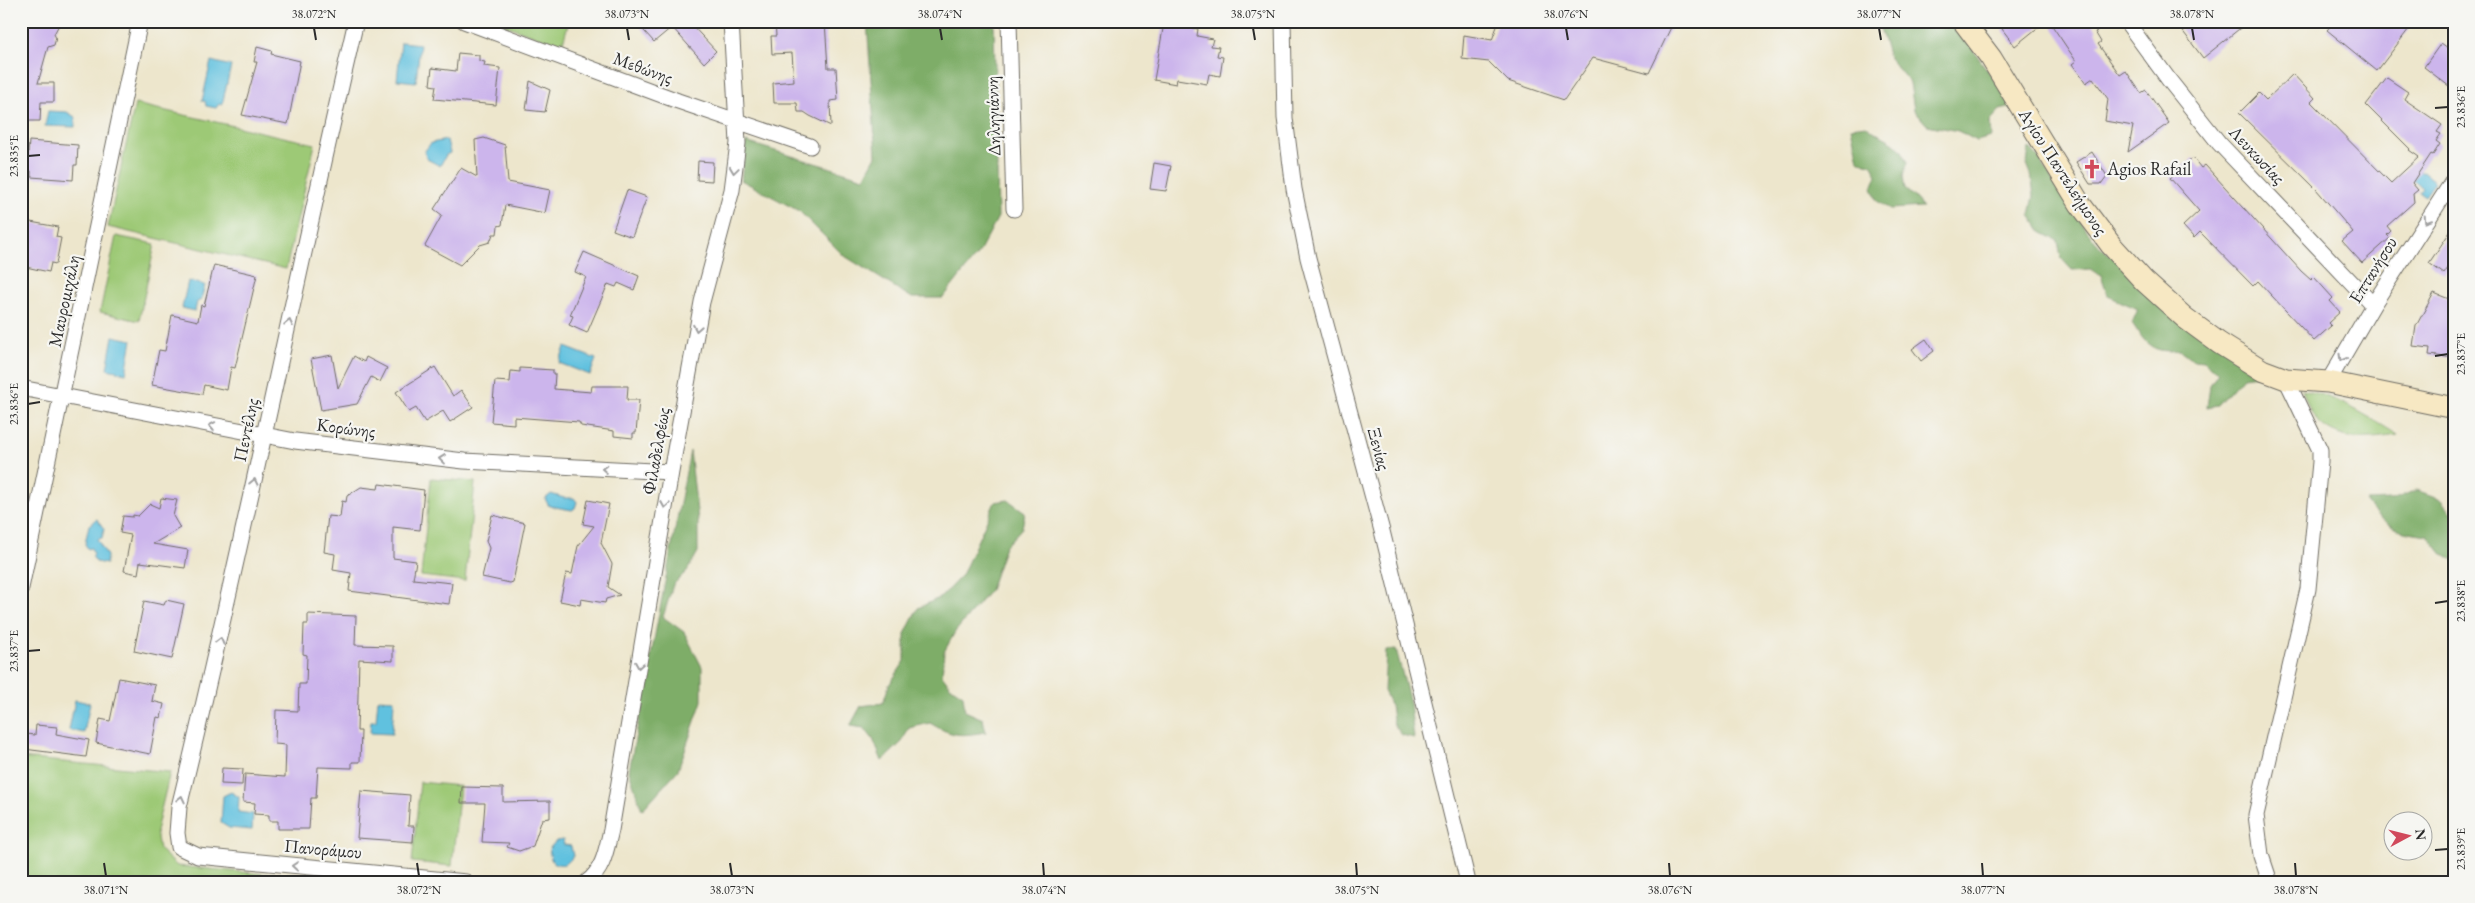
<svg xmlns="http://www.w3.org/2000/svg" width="2475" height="903" viewBox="0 0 2475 903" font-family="'EB Garamond',serif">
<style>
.green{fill:#9dc976;stroke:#647a50}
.forest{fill:#7ead67;stroke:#546c49}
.water{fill:#61c1df;stroke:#467685}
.building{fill:#ccb5ec}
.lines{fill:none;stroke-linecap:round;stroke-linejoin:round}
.street-casing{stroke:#6f6c63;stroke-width:17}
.secondary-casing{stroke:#6f6c63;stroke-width:23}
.street{stroke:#fff;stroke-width:15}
.secondary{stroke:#f7e8c3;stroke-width:21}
.oneway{stroke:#a0a0a0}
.ticks{fill:none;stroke:#2b2b2b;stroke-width:2}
.labels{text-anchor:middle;stroke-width:4.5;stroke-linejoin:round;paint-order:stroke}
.street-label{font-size:18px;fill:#2b2b2b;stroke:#f6f6f2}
.poi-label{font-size:18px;fill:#2b2b2b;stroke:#f6f6f2;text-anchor:start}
.neatline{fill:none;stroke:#2b2b2b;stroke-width:2}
.ticks-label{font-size:12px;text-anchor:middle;fill:#2b2b2b}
</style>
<rect width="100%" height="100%" fill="#f6f6f2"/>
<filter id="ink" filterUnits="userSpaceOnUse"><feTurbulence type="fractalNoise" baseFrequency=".02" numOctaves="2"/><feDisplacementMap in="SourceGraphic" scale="10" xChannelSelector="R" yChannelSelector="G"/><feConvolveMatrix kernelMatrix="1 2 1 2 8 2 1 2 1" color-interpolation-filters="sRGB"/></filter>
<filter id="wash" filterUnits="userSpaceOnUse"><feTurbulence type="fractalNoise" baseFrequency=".0096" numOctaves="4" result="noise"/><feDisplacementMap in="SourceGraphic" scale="20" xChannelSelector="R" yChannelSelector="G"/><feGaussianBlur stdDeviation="1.12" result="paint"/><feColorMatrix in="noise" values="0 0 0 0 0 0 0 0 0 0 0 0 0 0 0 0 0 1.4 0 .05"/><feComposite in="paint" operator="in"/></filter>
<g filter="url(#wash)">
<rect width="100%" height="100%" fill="#ede6cc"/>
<path class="green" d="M494,21H569L562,46Z
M135,104L315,144L286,269L108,227Z
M116,236L155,244L139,321L100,312Z
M2302,390C2339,397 2367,416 2398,435C2369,439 2337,444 2315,418C2309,411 2306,398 2302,390Z
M431,478L475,482L465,581L421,576Z
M21,758L170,772L156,831L159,849L177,866L296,877L294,882H21Z
M420,782L460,786L452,866L412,862Z"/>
<path class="forest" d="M867,21H994L998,217L980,251L943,298H912L843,255L799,211L741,180L746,142L864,178L876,156Z
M1878,21H1953L2013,107L2000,110L1990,121L1991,137L1977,141L1958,131L1927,125L1914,110L1910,83L1889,58Z
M1866,125C1885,142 1896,136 1908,162L1903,176L1905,189L1914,197L1923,207L1890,209L1877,201L1872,188L1877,175L1872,165L1858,160L1851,127Z
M2029,148L2041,161L2062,197L2098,245L2258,375L2243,377L2218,405L2207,407L2210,385L2218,373L2204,361L2193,360L2180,350C2152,354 2146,344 2132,323L2138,309L2108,296L2101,275L2090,269L2072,270L2061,258L2058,241L2041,232L2030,215L2034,196L2031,174L2027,164Z
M690,451L698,520V552L687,571L673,585L663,617L684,632L702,667V701L678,770L642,810L629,771Z
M2416,490L2441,499L2454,515V560L2441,552L2428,535C2396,531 2386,528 2365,501L2392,500Z
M1008,500L1025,512L1022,528L1005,546L990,590L955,632L944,652L942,675L951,687L963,695L965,711L983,719L986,732C961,736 953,737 930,723L909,728L902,742L882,761L873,739L864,728L850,726L861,706L883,703L889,685L905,661V634L918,608L941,597L962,575L995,502Z
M1396,649L1410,703L1414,738L1402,735L1394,725L1391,706L1384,691L1386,650Z"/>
<path class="water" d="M401,42L420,44L416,82L397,80Z
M211,61L231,66L222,105L219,104L216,108L206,106L205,101H202Z
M48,111L67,112L75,117V127L45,126Z
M447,140L450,153L446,155L440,166L427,159L424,152L431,143Z
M2419,169L2435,182L2425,196L2419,192L2422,188L2411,178Z
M188,281L205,285L201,300L197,302L195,311L182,308Z
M113,336L132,340L126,373L107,369Z
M565,347L596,359L590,375L559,363Z
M551,494L564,498H574L577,502L575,508L572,510L549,506L545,499Z
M97,519L104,529L102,538L97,539L107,556L106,564L96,562L92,556L94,554L91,548L88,549L85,544L89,525Z
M378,699L394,700L392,734L370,733L371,721H376Z
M75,700L90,703L84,733L69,730Z
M231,792L239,797L238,812L253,814L252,830L229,828L221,823L223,796Z
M563,840L564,845L571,846L573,856C567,866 559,867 551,860L549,849L556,841Z"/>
<g id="blocks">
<path class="building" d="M21,21H61L54,34L56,38L54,45L48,47L38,83H54V102H41L40,121H21Z
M635,21H688L716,51L704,63L672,27L654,42Z
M775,21H825L828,68H836L838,100L830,101L831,126L810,116L804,112H798L797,103H774L773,83L794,81L792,53L772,54L771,36H776Z
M1499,21H1674L1649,73L1593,58L1564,100L1508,81L1489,62L1462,59L1464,35L1492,40Z
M2012,21H2046L2015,46L2002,29Z
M2049,21H2091L2097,31L2095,32L2101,42L2098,44L2120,75L2126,71L2141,93L2146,90L2169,123L2128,152L2133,126L2105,121L2108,99L2093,78L2086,83L2072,64L2076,61Z
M2190,21H2249L2203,58L2181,29Z
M2335,21H2415L2377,71L2327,30Z
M1164,23L1198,29L1197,36L1213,39L1211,46L1219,47L1217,56L1223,57L1220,76L1209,74L1207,84L1177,79L1176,84L1154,80Z
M2441,43L2454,52V90L2424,67Z
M257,47L272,51L271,54L300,61L288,124L242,115L257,62H254Z
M458,53L479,55V61L485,62L484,66L500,68L496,105L434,99L436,86L430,85L432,68L456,71Z
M2293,74L2315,98L2311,102L2391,183L2419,157L2409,150L2410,149L2366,105L2387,78L2408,92L2404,99L2442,125L2437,132L2441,134L2436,141L2440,144L2433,155L2431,154L2412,183L2418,190L2413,194L2414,202L2387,226L2391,231L2387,235L2390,238L2362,263L2342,241L2353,232L2316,189L2239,113L2259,93L2266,100Z
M530,81L550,90L545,112L526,110Z
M484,138L505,145L508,182L550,190L545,213L505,205L502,225L498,226L497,234H493L490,242L480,245L460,265L425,246L442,215L434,209L461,168L477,177L475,140Z
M29,141L78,145L77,165H74L73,180L31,177V171L27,170Z
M2092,152L2107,176L2101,184H2090L2076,162Z
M2193,158L2201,168L2205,165L2301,271L2311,280L2314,277L2333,298L2330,301L2340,312L2328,323L2331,326L2314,341L2258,281L2253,286L2200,232L2194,238L2183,226L2199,211L2170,178Z
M698,161L713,162L712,181L697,180Z
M1154,163L1171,166L1166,191L1150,189Z
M627,190L647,197L632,237L613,230Z
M25,221L58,227L56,237L61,238L56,264L51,263L49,272L21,266V242Z
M2454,226V259L2444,274L2429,263Z
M584,252L639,276L634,290L618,283L616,287L608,284L587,333L569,325L573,316L570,315L586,277L575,272Z
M214,265L257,275L235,368L231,367L227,390L204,385L202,394L152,385L159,350L165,351L172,315L198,321L201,305L204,306Z
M2434,293L2454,301V358L2429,355L2430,348L2413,346L2416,326Z
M1926,339L1934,351L1921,361L1912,349Z
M332,355L338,388L354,356L364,362L366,357L387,368L380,382L371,377L357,404L321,410L311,359Z
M435,367L453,396L461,390L473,407L450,422L443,411L425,422L416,408L409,412L396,392Z
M520,368L553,370V374H555L554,389L591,392L592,386H628L627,400H639L636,433H633V438L614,436V431L581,426L579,422L514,417V424L491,422L495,381L510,382L511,371L520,372Z
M379,484L424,490L420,530L393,527V558L416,561L413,579L452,583L449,604L349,591L351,573L333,570L335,554L324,552L328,516L340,517L342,501L346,502L347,496L361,487L378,489Z
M161,498L177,500L173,516L180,528L153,544L188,550L185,568L140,562L138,574L124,571L131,535L120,533L123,516L133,517V515L138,516L150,504L159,508Z
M588,500L609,504L601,543L612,564L608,587L620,595L606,599L605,603L581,599L580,605L560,601L566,573L572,574L578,546L594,526L583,524Z
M492,515L525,523L513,582L510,583L482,577L489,548L486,541Z
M166,600L184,604L172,659L134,651L144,601L164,605Z
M308,614L356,616L355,645L393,646V661L359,659L357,731H361L360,762H352V768L318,767L316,798H311L309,829H278V821H269V815L254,814L255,803L243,802L245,774L285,777L286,745L275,744L276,710L298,711L299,684H306L307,655L303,654L304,624H308Z
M119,678L155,685L152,701L164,704L161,718L157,717L150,754L96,743L100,719L110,721Z
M36,725L57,727L56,734L89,740L86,757L24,749L26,734L35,735Z
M222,768L243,769L242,785L221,784Z
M462,787L503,788V802L550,801V818L542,819L533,846L519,851L507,847L509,843L482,842L485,803H461Z
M361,791L410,795L408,826H414L413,842L357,838Z"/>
</g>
</g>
<g filter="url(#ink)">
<use href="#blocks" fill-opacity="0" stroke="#6f6c63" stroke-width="1"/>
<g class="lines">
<defs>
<path id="street" d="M356,21C295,283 243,546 179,807L177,833L179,847L198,856L466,882
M464,21L678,101L810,146
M1009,21L1014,209
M1283,21L1285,118L1294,189L1308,258L1382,531L1468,882
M2126,21L2169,80L2219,143L2373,305
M2328,382L2373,305L2454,179
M21,388L295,441L464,461L671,472
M21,588L140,21
M587,882C604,869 606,850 611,830L671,472L702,302L732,190L738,143L731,21
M2270,882L2261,855L2256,815L2308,589L2320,462V450L2286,379"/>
<path id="secondary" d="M1963,21L1991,58L2080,204L2111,245L2144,281L2185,318L2219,343L2262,370L2286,379L2328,382L2454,408"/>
</defs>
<use href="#street" class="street-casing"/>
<use href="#secondary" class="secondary-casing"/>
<use href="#street" class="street"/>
<use href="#secondary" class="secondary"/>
</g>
<defs><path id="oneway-chevron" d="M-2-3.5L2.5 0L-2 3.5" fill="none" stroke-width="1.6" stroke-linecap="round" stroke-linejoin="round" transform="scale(1.25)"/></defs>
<g class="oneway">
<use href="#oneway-chevron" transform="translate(734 170) rotate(98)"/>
<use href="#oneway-chevron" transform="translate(2427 220) rotate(123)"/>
<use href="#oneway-chevron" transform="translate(289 323) rotate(-78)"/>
<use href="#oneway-chevron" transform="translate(697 328) rotate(100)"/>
<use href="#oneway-chevron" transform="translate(2342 358) rotate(120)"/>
<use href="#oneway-chevron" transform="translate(212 426) rotate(-169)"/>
<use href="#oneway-chevron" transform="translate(442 459) rotate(-173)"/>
<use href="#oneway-chevron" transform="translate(605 469) rotate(-177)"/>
<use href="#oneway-chevron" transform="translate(254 482) rotate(-78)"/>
<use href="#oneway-chevron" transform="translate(665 505) rotate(99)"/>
<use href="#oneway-chevron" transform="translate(220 641) rotate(-76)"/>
<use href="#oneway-chevron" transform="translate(639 665) rotate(99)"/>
<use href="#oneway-chevron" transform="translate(181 799) rotate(-77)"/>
<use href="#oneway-chevron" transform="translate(295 866) rotate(-175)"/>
</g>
</g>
<path class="ticks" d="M314,28L316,40M627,28L629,40M940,28L942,40M1253,28L1255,40M1566,28L1568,40M1879,28L1881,40M2192,28L2194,40M2435,108L2448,107M28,156L40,155M2435,356L2448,354M28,404L40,402M2435,603L2448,601M28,651L40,650M2435,850L2448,849M104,863L106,876M417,863L419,876M730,863L732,876M1043,863L1044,876M1356,863L1357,876M1669,863L1670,876M1982,863L1983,876M2295,863L2296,876"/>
<defs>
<symbol id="church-bare" viewBox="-9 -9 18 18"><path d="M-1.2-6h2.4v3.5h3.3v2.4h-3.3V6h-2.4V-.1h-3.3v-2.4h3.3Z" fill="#d1495b" stroke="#f6f6f2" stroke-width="2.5" paint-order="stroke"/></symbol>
</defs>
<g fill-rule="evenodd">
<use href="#church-bare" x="2078" y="155" width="28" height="28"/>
</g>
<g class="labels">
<g class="street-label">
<text transform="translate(643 68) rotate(20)" y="6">Μεθώνης</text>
<text transform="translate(993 116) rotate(-92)" y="6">Δηληγιάννη</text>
<text transform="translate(2257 155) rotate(47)" y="6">Λευκωσίας</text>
<text transform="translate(2063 172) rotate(57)" y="6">Αγίου Παντελεήμονος</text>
<text transform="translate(2373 270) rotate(-58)" y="6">Επτανήσου</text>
<text transform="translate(64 301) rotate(-78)" y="6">Μαυρομιχάλη</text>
<text transform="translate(346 428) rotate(7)" y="6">Κορώνης</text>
<text transform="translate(246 430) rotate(-78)" y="6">Πεντέλης</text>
<text transform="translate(1379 449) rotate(75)" y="6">Ξενίας</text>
<text transform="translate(656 451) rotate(-80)" y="6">Φιλαδελφέως</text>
<text transform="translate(323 849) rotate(5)" y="6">Πανοράμου</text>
</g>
<g class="poi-label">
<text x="2107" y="175">Agios Rafail</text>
</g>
</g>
<rect width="2475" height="903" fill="none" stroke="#f6f6f2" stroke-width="55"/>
<g transform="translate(2408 836) rotate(83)"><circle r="24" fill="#f6f6f2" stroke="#a5a5a2"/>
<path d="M0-4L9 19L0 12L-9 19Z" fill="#d1495b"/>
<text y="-8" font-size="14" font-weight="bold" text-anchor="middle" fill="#2b2b2b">N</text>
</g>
<rect x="28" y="28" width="2420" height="848" class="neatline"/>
<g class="ticks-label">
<text x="314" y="18">38.072°N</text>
<text x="627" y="18">38.073°N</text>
<text x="940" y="18">38.074°N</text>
<text x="1253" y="18">38.075°N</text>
<text x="1566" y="18">38.076°N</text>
<text x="1879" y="18">38.077°N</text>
<text x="2192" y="18">38.078°N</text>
<text transform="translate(2461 107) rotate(-90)" y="4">23.836°E</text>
<text transform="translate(14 156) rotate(-90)" y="4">23.835°E</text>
<text transform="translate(2461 354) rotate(-90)" y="4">23.837°E</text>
<text transform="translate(14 404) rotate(-90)" y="4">23.836°E</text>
<text transform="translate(2461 601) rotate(-90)" y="4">23.838°E</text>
<text transform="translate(14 651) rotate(-90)" y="4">23.837°E</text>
<text transform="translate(2461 849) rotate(-90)" y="4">23.839°E</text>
<text x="106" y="894">38.071°N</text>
<text x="419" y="894">38.072°N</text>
<text x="732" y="894">38.073°N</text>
<text x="1044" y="894">38.074°N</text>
<text x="1357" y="894">38.075°N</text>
<text x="1670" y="894">38.076°N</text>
<text x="1983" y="894">38.077°N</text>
<text x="2296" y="894">38.078°N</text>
</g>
</svg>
